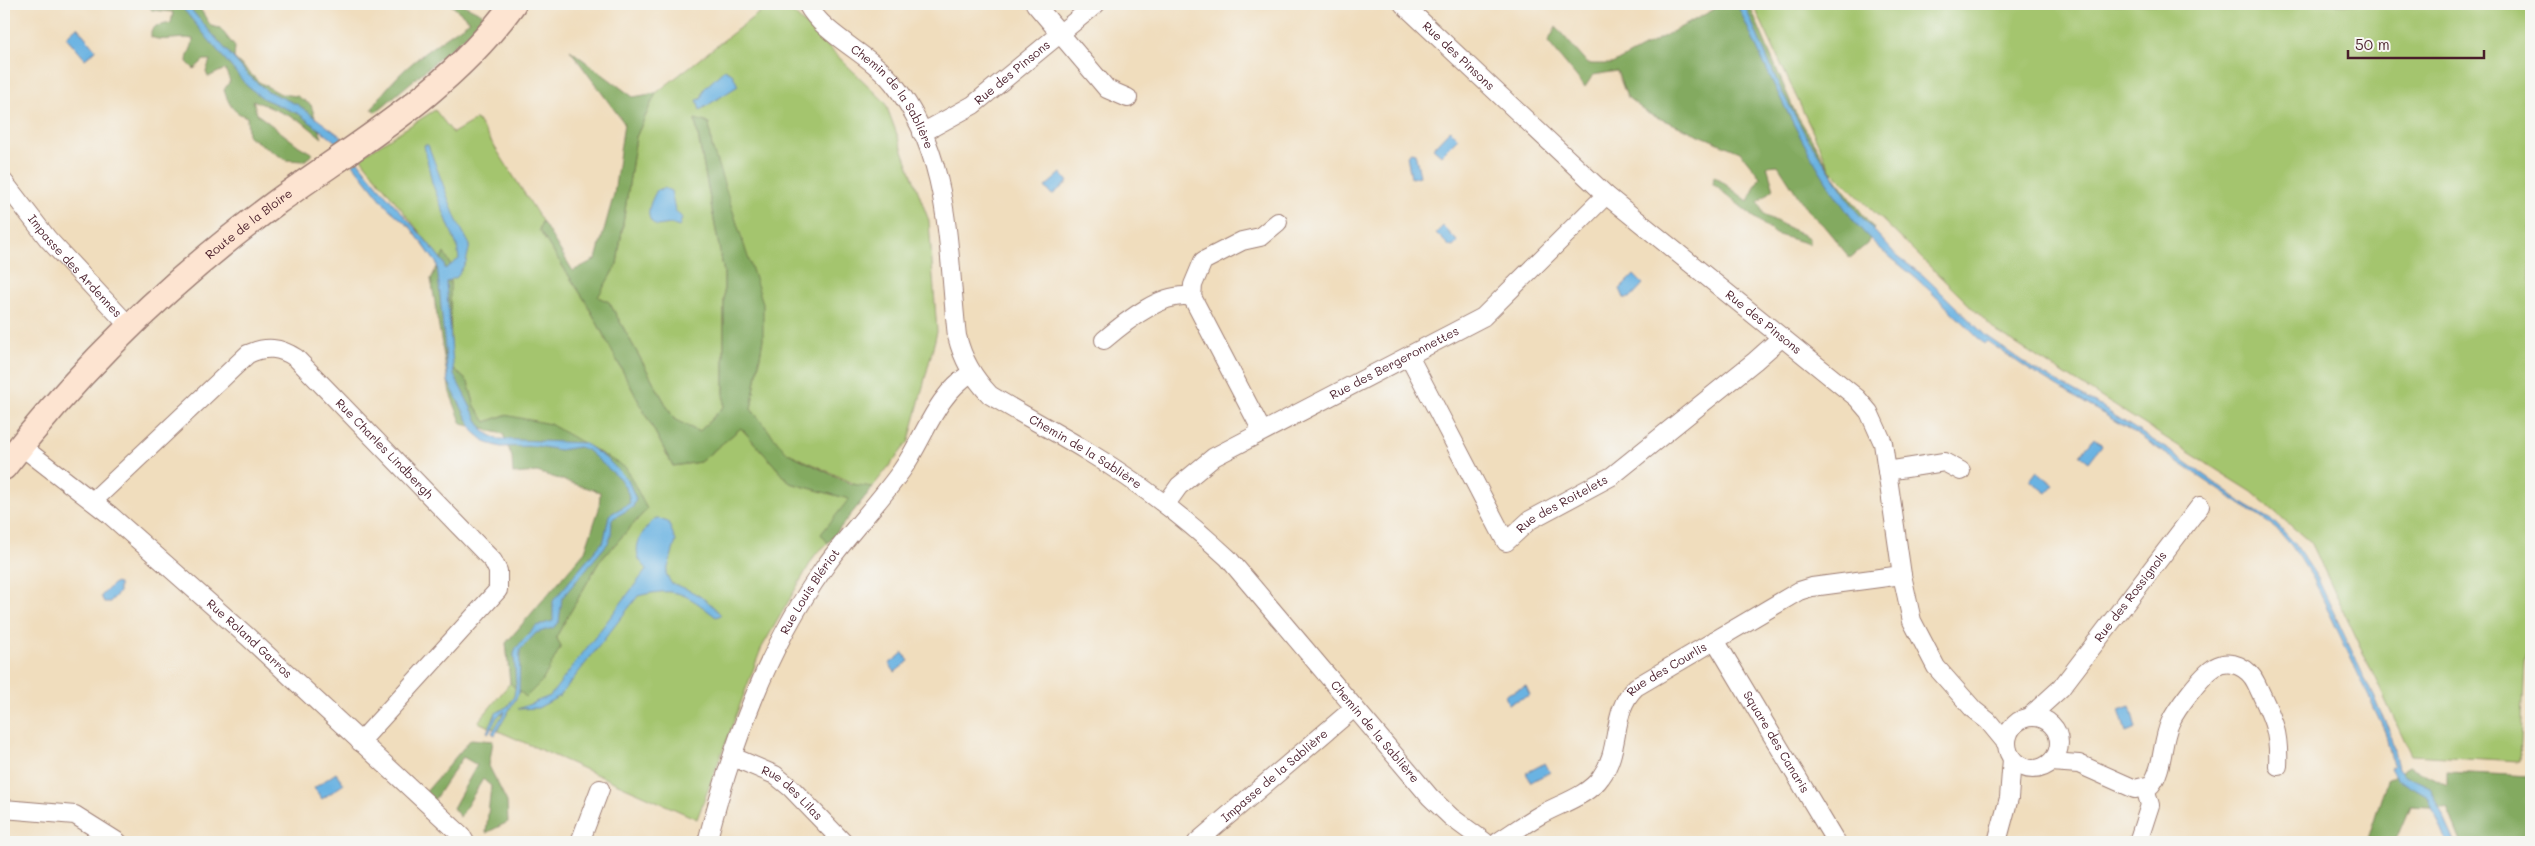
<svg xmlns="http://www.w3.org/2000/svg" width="2535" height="846" viewBox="0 0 2535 846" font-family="Mali,sans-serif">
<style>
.green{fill:#a4c56e;stroke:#77724c}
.forest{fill:#83aa61;stroke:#666446}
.water{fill:#6ab3e2;stroke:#5a6986}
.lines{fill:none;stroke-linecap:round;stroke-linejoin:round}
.street-casing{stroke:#9d7e74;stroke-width:20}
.secondary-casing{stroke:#9d7e74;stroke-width:28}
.street{stroke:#fff;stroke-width:18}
.secondary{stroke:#fde4d1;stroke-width:25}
.labels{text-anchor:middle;stroke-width:4.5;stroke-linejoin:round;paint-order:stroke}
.street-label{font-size:12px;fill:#4a1f2b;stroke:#f6f6f2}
</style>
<rect width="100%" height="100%" fill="#f6f6f2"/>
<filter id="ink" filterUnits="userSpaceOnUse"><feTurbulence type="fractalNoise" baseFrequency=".02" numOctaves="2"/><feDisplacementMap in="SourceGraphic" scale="10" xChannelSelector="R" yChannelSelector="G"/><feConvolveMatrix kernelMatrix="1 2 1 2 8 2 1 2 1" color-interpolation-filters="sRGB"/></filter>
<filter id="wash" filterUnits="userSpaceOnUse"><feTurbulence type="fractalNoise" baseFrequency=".0096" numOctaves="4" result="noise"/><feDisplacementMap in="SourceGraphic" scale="20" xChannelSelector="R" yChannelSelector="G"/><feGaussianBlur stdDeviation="1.12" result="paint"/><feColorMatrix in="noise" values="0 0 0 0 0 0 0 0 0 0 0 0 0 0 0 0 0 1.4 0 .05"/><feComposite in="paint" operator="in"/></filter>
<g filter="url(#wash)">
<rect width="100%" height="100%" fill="#f0ddbd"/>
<path class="green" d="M770,4L787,7L885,102L929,221L937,332L909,441L828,543L815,555L761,649L697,819L478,722L510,683L526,696L561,646L556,637L599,562L647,509L505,415L486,422L475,406L468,382L451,366L444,254L441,259L360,157L435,110L453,133L477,119L542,221L539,230L586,302L673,466L700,462L741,428L790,483L850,499L855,484L786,452L751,409L763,339L712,147L709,123L695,120L724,273V406L699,432L674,419L609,302L597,297L617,264L636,137L656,93Z
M1753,4H2531V631L2525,662L2520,761L2411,755L2312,544L2252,492L1997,332L1830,169Z"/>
<path class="forest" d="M147,4H197L211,26L220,28L235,47L234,58L259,82L281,94L297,96L311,105L322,138L301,121L253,100L257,114L299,146L313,154L304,161L286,160L248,136L247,117C232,112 229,104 224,90L230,81L225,69L208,77L206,72L210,60H204L194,69L187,62C187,53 193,48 193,39C179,36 164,43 151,37V31L156,26L171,23L173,12L152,10Z
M450,4H462L488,17L376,112L372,109C396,70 433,46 470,21Z
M1717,4H1749L1794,110L1835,178L1874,229L1867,244L1850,258L1823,225L1807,210L1778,165L1767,166L1774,189L1758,202L1764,215L1809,238V244L1775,234L1713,184L1714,176L1748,201L1760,177L1740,152L1649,114L1627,97L1617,71L1593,75L1585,87L1548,42L1556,27L1588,64H1612L1713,10Z
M570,50L633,97L656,93L636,137L617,264L598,297L609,302L674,419L699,432L724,406V273L695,119L709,123L712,147L763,303V339L751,409L786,452L851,484L873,487L828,543L821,534L849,499L790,483L741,428L700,462L673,466L586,302L539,230L542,221L573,271L596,259L614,194L624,123Z
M444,253L450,263L451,366L468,382L475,406L486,422L505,415L550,424L626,468L647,509L599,562L556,637L561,646L543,680L526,697L510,683L506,643L585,551L599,509L600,492L537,472L513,474L512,457L503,434L462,424L450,393L431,279Z
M471,739L493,741L489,766L507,802L508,822L486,833L491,786L483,779L460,817L453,808L477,765L463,757L434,800L425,793Z
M2409,766L2447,785V772L2531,776V842H2461L2447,808L2410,806L2395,842H2367L2387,780Z"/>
<path class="water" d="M179,4H186L248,75L267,91L298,105L343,138L336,142L299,114L264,99L247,86Z
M1737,4H1744L1781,90L1805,134L1856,211L1898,257L1924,276L1986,336L2032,368L2095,403L2176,455L2247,506L2276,523L2295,544L2317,577L2389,730L2398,768L2403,774L2430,787L2455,842H2447L2428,797L2396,778L2390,768L2393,766L2385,731L2313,578L2291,545L2276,528L2132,431L2031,371L1987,341L1984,344C1965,325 1946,306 1927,288C1902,265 1875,248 1854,221C1804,155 1771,80 1737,4Z
M77,27L96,50L85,59L66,37Z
M725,69L733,75L738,86L700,110L697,100L701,99L704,89Z
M1450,130L1458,138L1441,155L1433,148Z
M424,145H428L456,219L470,245L466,262L457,277L446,282L454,375L483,431L497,439L584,443L608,460L628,480L636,499L633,507L612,519L611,536L608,543L562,598L559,622L553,628L536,633L520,650L519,693L495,735L492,733L505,711L497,717L489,733L487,732L496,713L508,706L514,696L516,684L514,654L516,648L536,626L553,621V601L604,540L609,515L630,503L628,493L620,479L587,450L579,447L560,450L537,446L501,447L487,443L474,432L448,381L437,264L411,228L387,207L353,164L358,161C385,197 417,227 444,263L445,269L459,259L457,246L432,183Z
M1411,152L1415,153L1420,176L1411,178L1407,155Z
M1061,173L1068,182L1052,195L1045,187Z
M664,188L671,191L675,210L682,218L679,227L671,224L657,226C642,218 651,201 657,190Z
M1443,226L1458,242L1453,247L1449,246L1436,233Z
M1634,275L1643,284L1630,298H1624L1620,289Z
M2094,438L2102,445L2089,462L2080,455Z
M2037,471L2054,485L2047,493L2030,480Z
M656,518L668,522L676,541L666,574L671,583C691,590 707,598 721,615L716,617C686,594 677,586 638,596L560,696L538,708L518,709L550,696L647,569C644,565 639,561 638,556C634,541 646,527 656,518Z
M114,583L119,584V592L110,602H104L101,596Z
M903,653L909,661L895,672L889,664Z
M1526,686L1530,695L1508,704L1505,695Z
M2130,706L2136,728L2126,732L2119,710Z
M1545,763L1550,772L1531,782L1526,773Z
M336,773L344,784L322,799L314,788Z"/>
</g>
<g filter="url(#ink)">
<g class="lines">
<defs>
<g id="street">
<path id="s1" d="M807,4C824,36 869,53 893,83C952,156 947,249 957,336C963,360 973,377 990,395C1021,414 1054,431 1085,450C1137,481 1184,517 1228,558L1430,797L1451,817L1485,842"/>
<path d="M1035,4L1107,89L1128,98"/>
<path id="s2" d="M1403,4L1606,195L1857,398L1869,412L1883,443L1902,575L1912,621L1936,667L1974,710L1988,721L2007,744"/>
<path id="s3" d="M922,133L973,105L1096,4"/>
<path id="s4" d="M4,182L48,239L129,326"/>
<path d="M1104,340C1125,322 1164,290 1192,297"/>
<path id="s5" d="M1409,356L1506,542L1530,520L1612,476L1755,361L1782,337"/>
<path d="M1262,431L1192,297L1193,285L1203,261L1242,241L1260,237L1278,222"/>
<path id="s6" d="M21,446L110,515L248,637L461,835L465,842"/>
<path d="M1887,471L1944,462L1961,471"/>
<path id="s7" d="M93,501L248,354C266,346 280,347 296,358L493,561L498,571V590L360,742"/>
<path id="s8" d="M1166,504L1179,486L1214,457L1483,317L1606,195"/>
<path id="s9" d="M1715,640L1836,842"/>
<circle cx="2033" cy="743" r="26"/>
<path id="s10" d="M2029,717L2061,688L2200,506"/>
<path id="s11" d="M733,757L775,775L791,788L843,842"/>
<path d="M2051,762L2079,764L2135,789L2151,785C2164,768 2161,743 2170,723C2176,709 2202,675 2215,667C2231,658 2249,668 2256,683C2271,715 2280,729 2278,766"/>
<path d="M4,809L75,815L118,842"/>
<path d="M580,842L600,789"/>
<path id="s12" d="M707,842C732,746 766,649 824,568C848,534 878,504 902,470C925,437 935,396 971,373"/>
<path id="s13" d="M1197,842L1354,708"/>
<path id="s14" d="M1498,842C1512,833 1526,823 1540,815C1559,804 1588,796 1601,777C1622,749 1610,711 1636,687L1799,591L1812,587L1902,575"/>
<path d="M1997,842L2009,798L2012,759"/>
<path d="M2138,842L2150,805L2145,788"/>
</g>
<g id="secondary">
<path id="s15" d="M4,467C82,366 174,278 277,202C363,140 450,91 513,4"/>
</g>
</defs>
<use href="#street" class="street-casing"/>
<use href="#secondary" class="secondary-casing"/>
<use href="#street" class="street"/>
<use href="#secondary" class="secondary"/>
</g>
</g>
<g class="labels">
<g class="street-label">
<text dy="4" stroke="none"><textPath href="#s2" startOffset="76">Rue des Pinsons</textPath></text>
<text dy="4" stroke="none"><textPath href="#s3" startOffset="109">Rue des Pinsons</textPath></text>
<text dy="4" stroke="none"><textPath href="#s1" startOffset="128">Chemin de la Sablière</textPath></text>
<text dy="4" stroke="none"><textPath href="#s15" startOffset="346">Route de la Bloire</textPath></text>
<text dy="4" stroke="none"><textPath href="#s4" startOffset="110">Impasse des Ardennes</textPath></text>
<text dy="4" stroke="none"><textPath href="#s2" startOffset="481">Rue des Pinsons</textPath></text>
<text dy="4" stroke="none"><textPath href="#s8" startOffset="271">Rue des Bergeronnettes</textPath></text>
<text dy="4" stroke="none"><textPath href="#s7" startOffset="391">Rue Charles Lindbergh</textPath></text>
<text dy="4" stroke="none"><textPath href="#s1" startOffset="562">Chemin de la Sablière</textPath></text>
<text dy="4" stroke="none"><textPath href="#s5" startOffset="278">Rue des Roitelets</textPath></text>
<text dy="4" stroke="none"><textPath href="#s12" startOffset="272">Rue Louis Blériot</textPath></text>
<text dy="4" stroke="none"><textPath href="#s10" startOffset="158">Rue des Rossignols</textPath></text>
<text dy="4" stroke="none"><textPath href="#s6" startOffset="299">Rue Roland Garros</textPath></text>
<text dy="4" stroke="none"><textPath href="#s14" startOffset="256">Rue des Courlis</textPath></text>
<text dy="4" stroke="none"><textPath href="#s1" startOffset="968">Chemin de la Sablière</textPath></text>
<text dy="4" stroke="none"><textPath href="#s9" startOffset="119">Square des Canaris</textPath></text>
<text dy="4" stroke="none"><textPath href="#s13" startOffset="102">Impasse de la Sablière</textPath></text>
<text dy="4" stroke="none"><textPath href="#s11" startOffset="70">Rue des Lilas</textPath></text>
</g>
</g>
<rect width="2535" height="846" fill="none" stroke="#f6f6f2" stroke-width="20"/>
<path d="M2348 50v8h136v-8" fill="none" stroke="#4a1f2b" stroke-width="2.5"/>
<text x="2355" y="50" font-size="15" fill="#4a1f2b" stroke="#f6f6f2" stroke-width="4" paint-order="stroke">50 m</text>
</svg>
